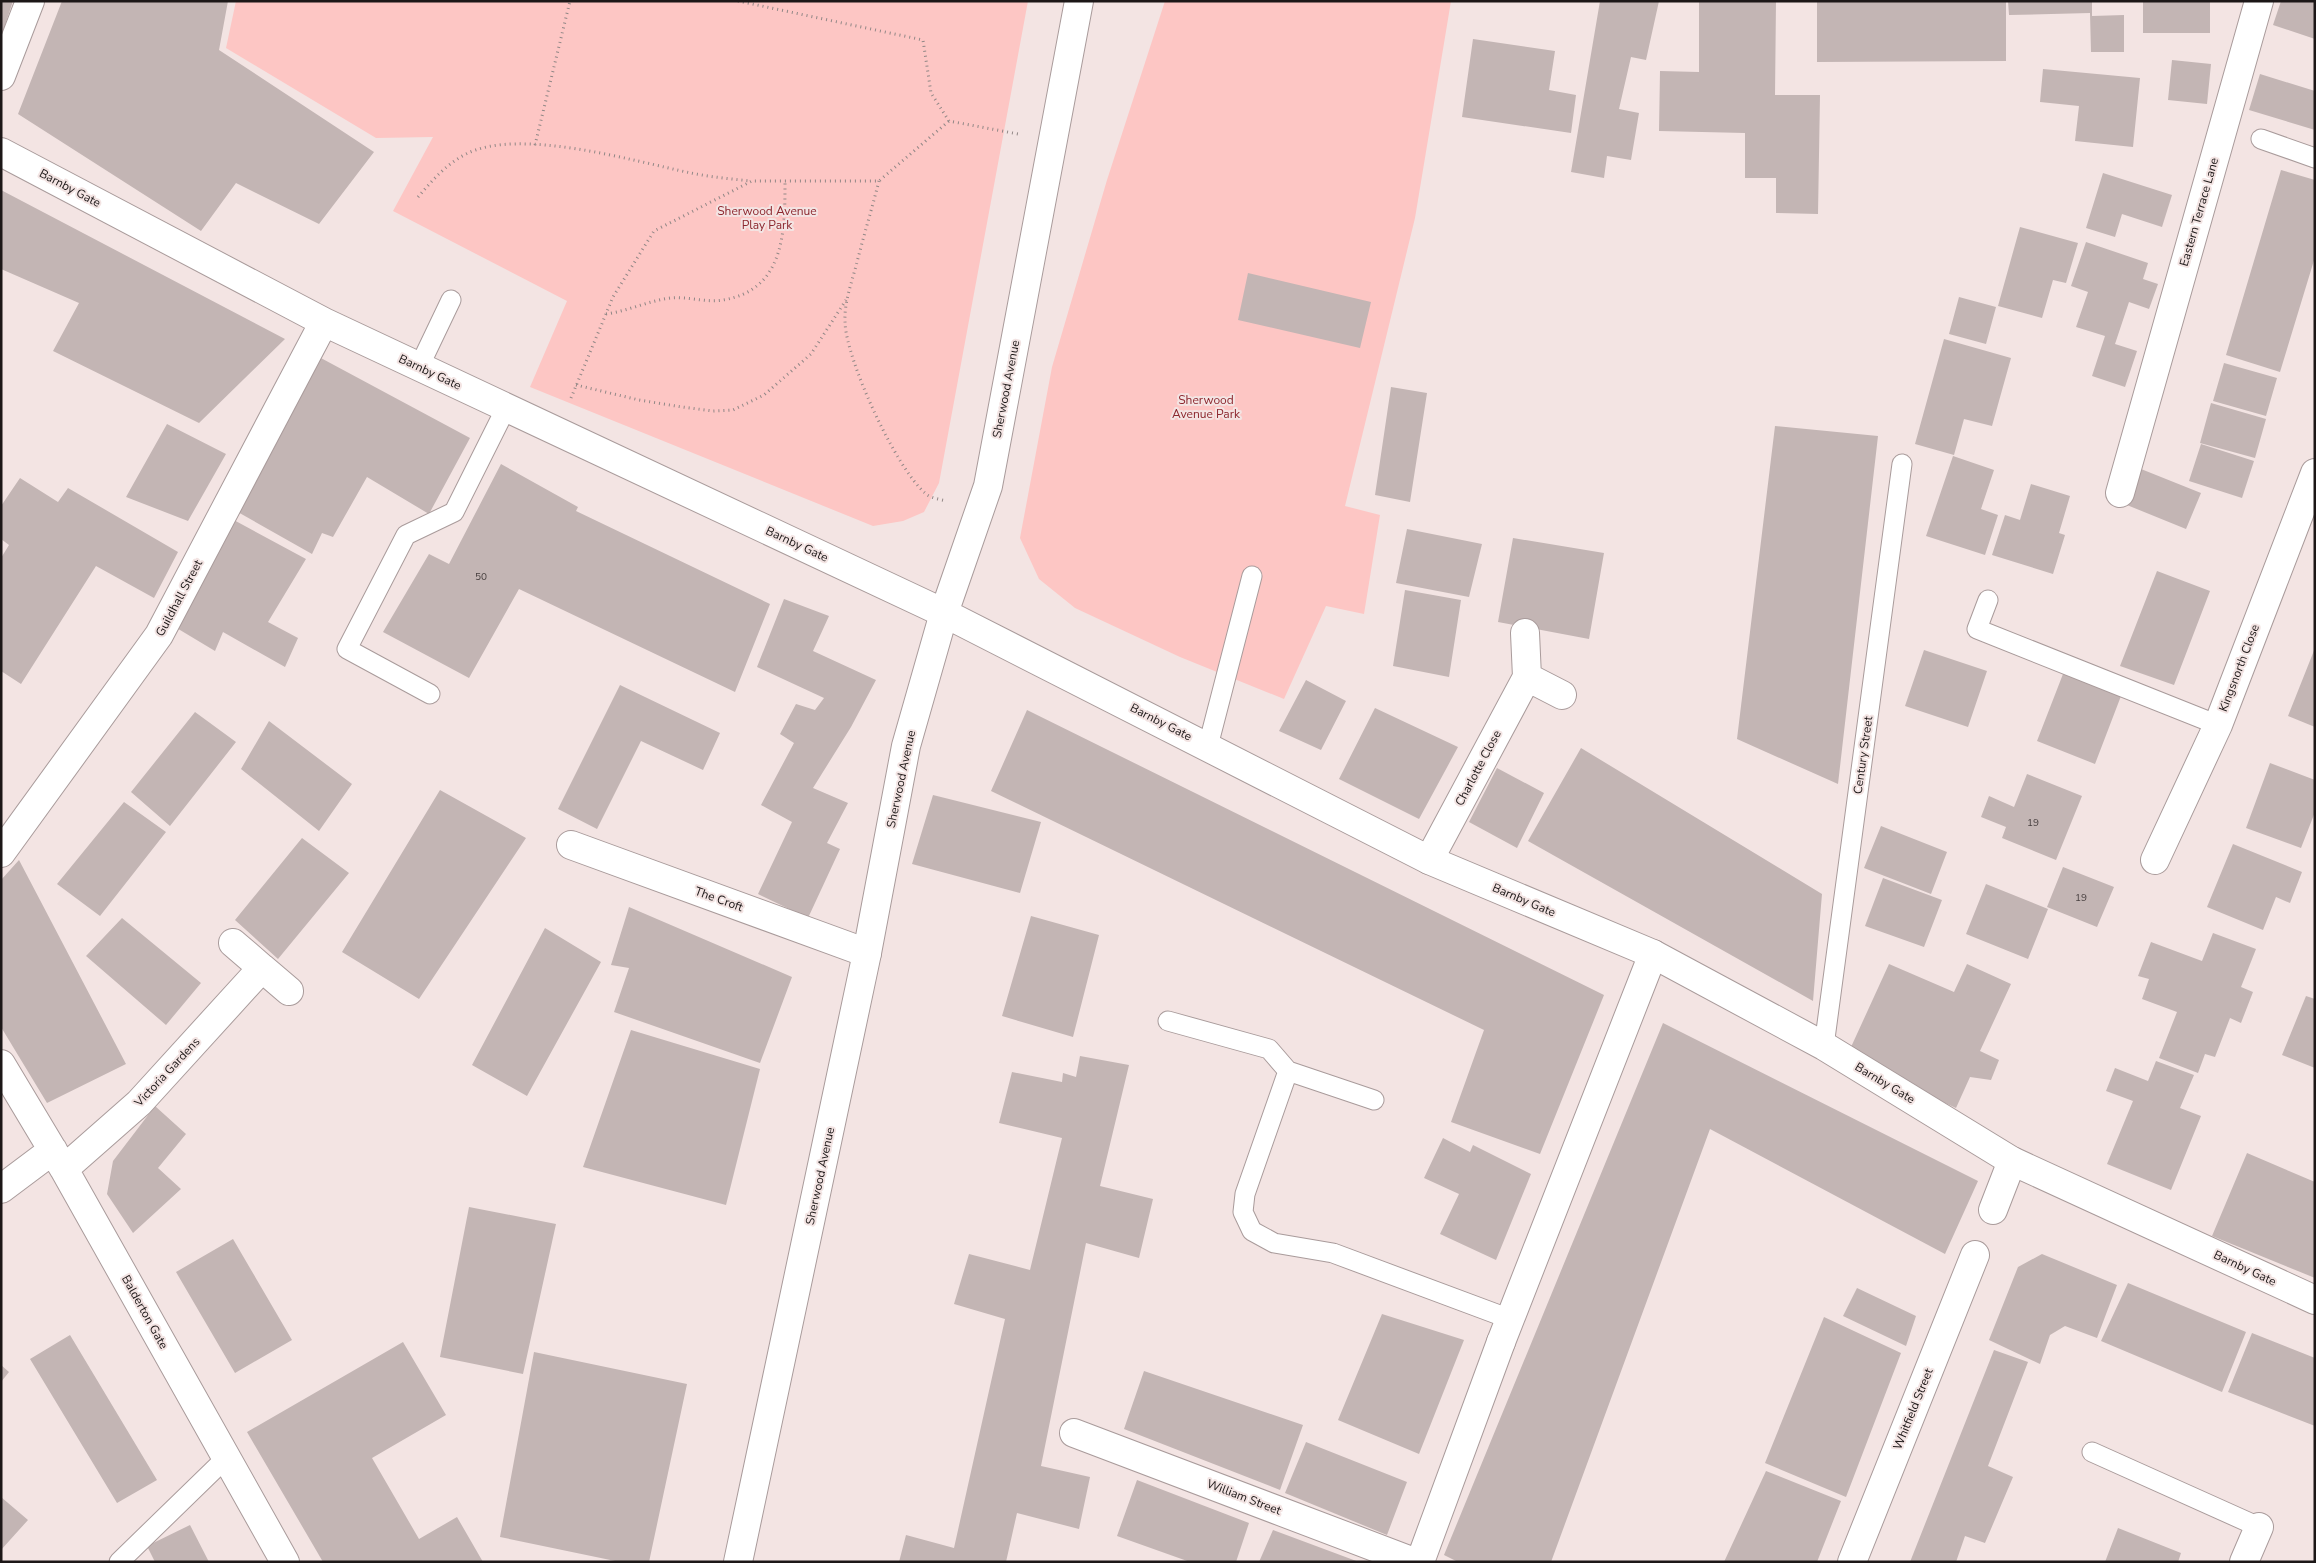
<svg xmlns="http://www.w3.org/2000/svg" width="2316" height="1563" viewBox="0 0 2316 1563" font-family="'Nunito Sans',sans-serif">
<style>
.green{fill:#fdc6c4}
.building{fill:#c3b5b4}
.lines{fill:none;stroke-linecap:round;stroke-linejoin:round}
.service-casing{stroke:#a99b9b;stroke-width:21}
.pedestrian-casing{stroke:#a99b9b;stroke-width:30}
.minor-casing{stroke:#a99b9b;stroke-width:30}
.tertiary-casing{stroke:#a99b9b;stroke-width:30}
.path{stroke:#918786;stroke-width:3;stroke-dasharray:1 4;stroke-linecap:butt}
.service{stroke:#fff;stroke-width:19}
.pedestrian{stroke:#fff;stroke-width:28}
.minor{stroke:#fff;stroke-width:28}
.tertiary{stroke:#fff;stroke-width:28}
.labels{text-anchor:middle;stroke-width:4;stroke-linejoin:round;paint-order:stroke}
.number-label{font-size:10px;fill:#463e3e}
.street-label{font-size:12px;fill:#1c1717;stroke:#f3e4e3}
.park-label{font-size:12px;fill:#8c272e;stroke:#f3e4e3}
</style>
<rect width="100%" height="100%" fill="#f3e4e3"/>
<path class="green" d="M236,1H1028L939,483L924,512L903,521L873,526L530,387L567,301L393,211L433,137L376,138L226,48Z
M1165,1H1451L1415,218L1345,506L1380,515L1364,614L1326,606L1284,699L1180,657L1075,608L1039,579L1020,538L1052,367L1107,180Z"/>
<path class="building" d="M1,1H13L2,34H1Z
M62,1H228L219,50L374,152L319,224L236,183L201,231L18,114Z
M1600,1H1659L1646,60L1631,57L1619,109L1639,113L1631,160L1607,156L1604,178L1571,172Z
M1699,1H1776L1775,95H1820L1818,214L1776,213V178H1745V133L1659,131L1660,71L1699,72Z
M1817,1H2006V61L1817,62Z
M2008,1H2092V16L2124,15V52H2091L2090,13L2009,15Z
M2143,1H2210V33H2143Z
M2281,1H2315V39L2273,25Z
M1473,39L1555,51L1549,90L1576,95L1571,133L1462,117Z
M2172,60L2211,64L2207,104L2168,100Z
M2043,69L2140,78L2133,147L2075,141L2079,106L2040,102Z
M2260,74L2315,91V130L2249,110Z
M2281,170L2315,180V257L2280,372L2226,355Z
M2103,173L2172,195L2162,227L2122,214L2115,237L2086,228Z
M1,190L285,339L199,423L53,351L79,303L1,269Z
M2020,227L2078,243L2066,283L2053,280L2042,318L1998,306Z
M2086,242L2148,263L2143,279L2158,284L2149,309L2129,302L2115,344L2137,351L2125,387L2092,376L2105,336L2076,327L2088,292L2071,286Z
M1248,273L1371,302L1360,348L1238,320Z
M1959,297L1996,307L1986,344L1949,334Z
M1944,339L2011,358L1992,426L1964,419L1954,455L1915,444Z
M319,357L470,438L429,514L367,477L333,537L322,533L312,554L236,511Z
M2224,363L2277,378L2266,416L2213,401Z
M1391,387L1427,393L1410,502L1375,495Z
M2211,403L2266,419L2255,458L2200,443Z
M167,424L226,454L188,521L126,497Z
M1775,426L1878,436L1838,784L1737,739Z
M2201,444L2254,461L2242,498L2189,481Z
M1953,456L1994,470L1981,509L1998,515L1985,555L1926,536Z
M501,464L578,507L576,511L770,604L735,692L519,589L469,678L383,632L429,554L449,564Z
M2136,467L2201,493L2186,529L2122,503Z
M20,478L58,502L68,488L178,552L154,598L96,566L21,684L1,671V558L9,545L1,539V506Z
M2031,484L2070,496L2059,533L2065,535L2053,574L1992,555L2005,515L2020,520Z
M232,519L306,559L268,622L298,638L285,667L223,632L215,651L175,627Z
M1407,529L1482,544L1469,597L1396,583Z
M1513,538L1604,553L1589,639L1498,622Z
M2157,571L2210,591L2174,685L2120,666Z
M1405,590L1461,600L1449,677L1393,666Z
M784,599L829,616L813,651L876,680L851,727L813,788L848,803L827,843L840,849L808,918L758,894L792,822L761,805L794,743L780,734L796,704L815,710L824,698L757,667Z
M2315,648V727L2288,716Z
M1924,650L1987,671L1968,727L1905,706Z
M2063,674L2121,696L2095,764L2037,741Z
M1306,680L1346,701L1321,750L1279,731Z
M620,685L720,733L703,770L641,741L597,829L558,809Z
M1375,708L1458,747L1419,819L1339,779Z
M1027,710L1604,995L1540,1154L1451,1122L1484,1030L991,791Z
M195,712L236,742L170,826L131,792Z
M269,721L352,784L319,831L241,769Z
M1581,748L1822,894L1813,1001L1528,841Z
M2270,763L2315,780V812L2301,848L2246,828Z
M1497,768L1544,793L1517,848L1469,822Z
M2027,774L2082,796L2056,860L2002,838L2006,827L1981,817L1989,796L2014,807Z
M440,790L526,838L419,999L342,952Z
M933,795L1041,822L1020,893L912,864Z
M124,802L166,832L100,916L57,884Z
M1881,826L1947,852L1931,894L1864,868Z
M302,838L349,873L278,959L235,920Z
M2233,844L2302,872L2290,903L2276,897L2263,930L2207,907Z
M19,860L126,1064L47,1103L1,1027V880Z
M2063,867L2114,887L2097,927L2047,907Z
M1883,878L1942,900L1924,947L1865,926Z
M1986,884L2048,909L2028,959L1966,934Z
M629,907L792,977L760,1063L614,1012L629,968L611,965Z
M1031,916L1099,935L1073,1037L1002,1016Z
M122,918L201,983L166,1025L86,956Z
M545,928L601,962L527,1096L472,1065Z
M2213,933L2256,949L2241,987L2253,992L2241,1023L2230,1018L2215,1057L2205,1054L2198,1073L2159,1058L2177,1012L2142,999L2149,979L2138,976L2151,942L2202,961Z
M1889,964L1954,992L1967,964L2011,984L1980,1051L1999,1060L1991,1080L1970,1077L1956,1108L1846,1058Z
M2306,996L2315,999V1068L2282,1055Z
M1663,1023L1978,1181L1945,1254L1710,1129L1551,1562H1458L1444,1555Z
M631,1030L760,1069L726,1205L583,1167Z
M1080,1056L1129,1065L1100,1186L1153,1199L1139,1258L1086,1243L1041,1466L1090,1477L1079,1529L1017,1513L1006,1562H899L906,1535L954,1548L1005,1319L954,1304L969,1254L1030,1270L1062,1138L999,1123L1012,1072L1062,1082L1063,1073L1076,1077Z
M2156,1061L2194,1075L2180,1108L2201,1116L2171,1190L2107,1164L2133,1101L2106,1091L2115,1068L2148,1081Z
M155,1106L186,1134L158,1168L181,1189L133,1233L107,1194L113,1161Z
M1443,1138L1470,1152L1473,1145L1531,1174L1496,1260L1440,1234L1459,1194L1424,1178Z
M2247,1153L2315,1182V1278L2212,1236Z
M469,1207L556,1224L523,1374L440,1357Z
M233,1239L292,1340L235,1373L176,1272Z
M2042,1254L2117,1285L2097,1338L2065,1326L2050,1335L2040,1364L1989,1340L2018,1267Z
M2128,1283L2246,1332L2222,1392L2101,1341Z
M1857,1288L1916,1316L1906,1346L1843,1316Z
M1382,1314L1464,1340L1419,1454L1338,1420Z
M1824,1317L1901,1353L1846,1497L1765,1463Z
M2252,1333L2315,1358V1426L2228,1392Z
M70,1335L157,1480L117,1503L30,1359Z
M403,1342L446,1415L372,1458L419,1539L457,1517L483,1562H323L247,1432Z
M1994,1350L2028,1362L1988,1466L2013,1477L1985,1543L1965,1536L1956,1562H1910Z
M534,1352L687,1384L649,1562H620L500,1537Z
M1,1365L9,1372L1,1382Z
M1144,1371L1303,1425L1280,1490L1124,1429Z
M1306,1442L1407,1482L1387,1535L1285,1493Z
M1766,1471L1841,1501L1817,1562H1724Z
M1137,1480L1249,1523L1236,1562H1190L1117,1536Z
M1,1497L28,1520L1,1550Z
M190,1525L209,1562H155L147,1546Z
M2118,1528L2181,1553L2178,1562H2105Z
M1273,1530L1359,1562H1259Z"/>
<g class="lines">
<defs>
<path id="service" d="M2261,139L2315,158
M419,367L451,300
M1988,600L1977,629L2218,725
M430,694L347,649L406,535L454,512L506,408
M1208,746L1252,576
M1168,1021L1269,1049L1288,1071L1374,1100
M1824,1046L1902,464
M1288,1071L1245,1194L1243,1212L1252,1231L1274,1243L1333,1253L1510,1319
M2092,1452L2259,1527
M119,1562L227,1457"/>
<path id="pedestrian" d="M1074,1433L1414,1562
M1420,1562L1501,1342"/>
<path id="minor" d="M1,76L30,1
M1,152L324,322L944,613
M2120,493L2259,1
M1527,677L1562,695
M571,845L867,953
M1,853L159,635L324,322
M1429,860L1527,677L1525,633
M2155,860L2218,725L2315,473
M262,968L289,991
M1,1064L64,1169L285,1562
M64,1169L139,1103L262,968L233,943
M1,1189L53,1150
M1993,1210L2012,1161
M1501,1342L1653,954
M1852,1562L1975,1255
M2244,1562L2259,1527"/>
<path id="tertiary" d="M944,613L1429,860L1653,954L1824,1046L2012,1161L2315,1300
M738,1562L867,953L906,746L944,613L988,486L1079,1"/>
</defs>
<use href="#service" class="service-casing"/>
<use href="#pedestrian" class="pedestrian-casing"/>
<use href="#minor" class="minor-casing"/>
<use href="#tertiary" class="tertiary-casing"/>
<path class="path" d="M738,1L923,40L931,93L949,121L1018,134
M535,145L570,1
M879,181C872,208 864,235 857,262C852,282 844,302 845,322C846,360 896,468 925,493C930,498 939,499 946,501
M418,197C432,181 446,164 466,154C519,127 633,161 691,173C711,177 731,179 751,181
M606,314C628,311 648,301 670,298C687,296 706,303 723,300C785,290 785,231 785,181
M576,385L639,400L682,407L713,411L733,410L764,395L811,354L846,300
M571,398L613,297L654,231L752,181H879L949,121"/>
<use href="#service" class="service"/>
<use href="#pedestrian" class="pedestrian"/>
<use href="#minor" class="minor"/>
<use href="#tertiary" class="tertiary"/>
</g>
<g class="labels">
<g class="number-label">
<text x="481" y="580">50</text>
<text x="2033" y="826">19</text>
<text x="2081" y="901">19</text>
</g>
<g class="street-label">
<text transform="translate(70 188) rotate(28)" y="4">Barnby Gate</text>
<text transform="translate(2199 212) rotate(-74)" y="4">Eastern Terrace Lane</text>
<text transform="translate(430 372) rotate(25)" y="4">Barnby Gate</text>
<text transform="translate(1006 389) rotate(-79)" y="4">Sherwood Avenue</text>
<text transform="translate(797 544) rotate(25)" y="4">Barnby Gate</text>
<text transform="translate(179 598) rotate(-62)" y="4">Guildhall Street</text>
<text transform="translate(2239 668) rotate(-69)" y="4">Kingsnorth Close</text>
<text transform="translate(1161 722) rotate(27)" y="4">Barnby Gate</text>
<text transform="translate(1863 755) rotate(-82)" y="4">Century Street</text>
<text transform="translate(1478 768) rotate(-62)" y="4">Charlotte Close</text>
<text transform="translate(901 779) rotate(-78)" y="4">Sherwood Avenue</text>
<text transform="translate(719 899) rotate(20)" y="4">The Croft</text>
<text transform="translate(1524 900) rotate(23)" y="4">Barnby Gate</text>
<text transform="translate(167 1072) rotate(-47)" y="4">Victoria Gardens</text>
<text transform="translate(1885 1083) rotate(31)" y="4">Barnby Gate</text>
<text transform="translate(820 1176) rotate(-78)" y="4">Sherwood Avenue</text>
<text transform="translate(2245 1268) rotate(25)" y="4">Barnby Gate</text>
<text transform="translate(145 1312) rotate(61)" y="4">Balderton Gate</text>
<text transform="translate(1913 1409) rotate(-68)" y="4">Whitfield Street</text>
<text transform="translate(1244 1497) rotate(21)" y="4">William Street</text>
</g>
<g class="park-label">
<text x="767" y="215">Sherwood Avenue<tspan x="767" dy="14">Play Park</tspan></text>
<text x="1206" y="404">Sherwood<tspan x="1206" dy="14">Avenue Park</tspan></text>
</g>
</g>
<rect width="2316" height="1563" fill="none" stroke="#1c1717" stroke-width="5"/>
</svg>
